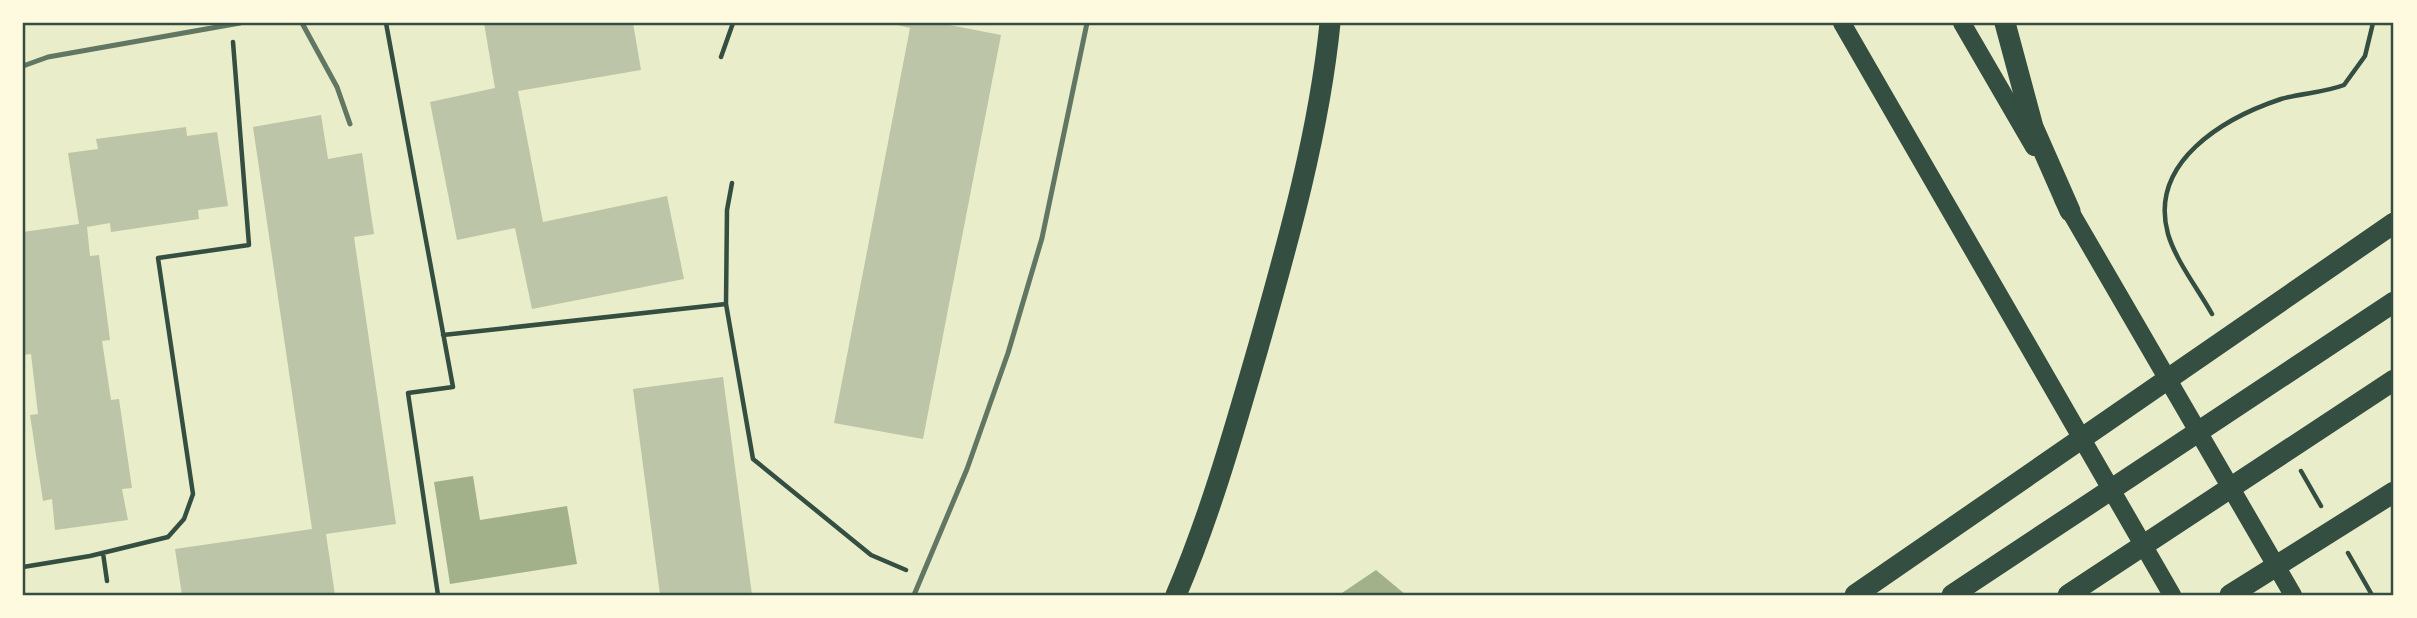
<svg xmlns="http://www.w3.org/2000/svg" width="2417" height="618" viewBox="0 0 2417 618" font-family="'Roboto Condensed',sans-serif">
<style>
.water{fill:#a3b18a}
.building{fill:#bcc5a7}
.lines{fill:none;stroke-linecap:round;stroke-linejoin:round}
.path{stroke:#344e41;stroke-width:4.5}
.service{stroke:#617663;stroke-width:5}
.primary{stroke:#344e41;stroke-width:18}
.motorway{stroke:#344e41;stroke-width:21}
.neatline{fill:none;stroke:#344e41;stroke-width:2.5}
</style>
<rect width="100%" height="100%" fill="#e9edc9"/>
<path class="water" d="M473,476L480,520L567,506L577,564L450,584L434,482Z
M1376,570L1406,595H1339Z"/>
<path class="building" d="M484,23H633L641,70L518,91L543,222L667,196L684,279L532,309L515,228L457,240L430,102L495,88Z
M889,23H939L1001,35L923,439L834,423L910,28Z
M321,115L328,159L362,153L374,234L354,237L396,524L326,534L335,595H182L175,549L312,529L253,127Z
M186,127L187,136L217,132L228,206L198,210L199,219L111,232L110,223L87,227L90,256L99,255L110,340L102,341L111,400L119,399L132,488L122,489L128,520L55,530L52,499L43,501L30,415L38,414L31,354L23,355V232L79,224L68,153L98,149L96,139Z
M723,377L752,595H660L633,389Z"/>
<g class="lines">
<path class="path" d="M386,23L453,387L408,393L438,595
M721,57L733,23
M726,304L727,210L732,183
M2212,314C2198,289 2176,261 2168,234C2148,162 2224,118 2281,99C2301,93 2323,93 2344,85L2365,56L2373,23
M443,335L726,304L753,459L871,555L906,570
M2301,471L2321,506
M103,553L107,581
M2348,553L2372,595
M23,567L90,556L168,537L184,519L193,494L158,258L249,245L233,42"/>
<path class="service" d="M302,23L337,87L350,124
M23,66L48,57L240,23
M914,595L967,469L1008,353L1042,238L1087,23"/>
<path class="primary" d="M1842,23L2172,595
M1962,23L2034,147
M2063,199L2293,595"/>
<path class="motorway" d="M2005,23L2033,127L2070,211
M1176,595C1210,516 1234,431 1258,348C1288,242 1319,133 1330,23
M1855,595L2394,223
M1952,595L2394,302
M2068,595L2394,380
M2230,595L2394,492"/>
</g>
<rect width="2417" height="618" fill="none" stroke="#fefae0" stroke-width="49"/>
<rect x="24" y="24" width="2368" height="570" class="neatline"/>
</svg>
